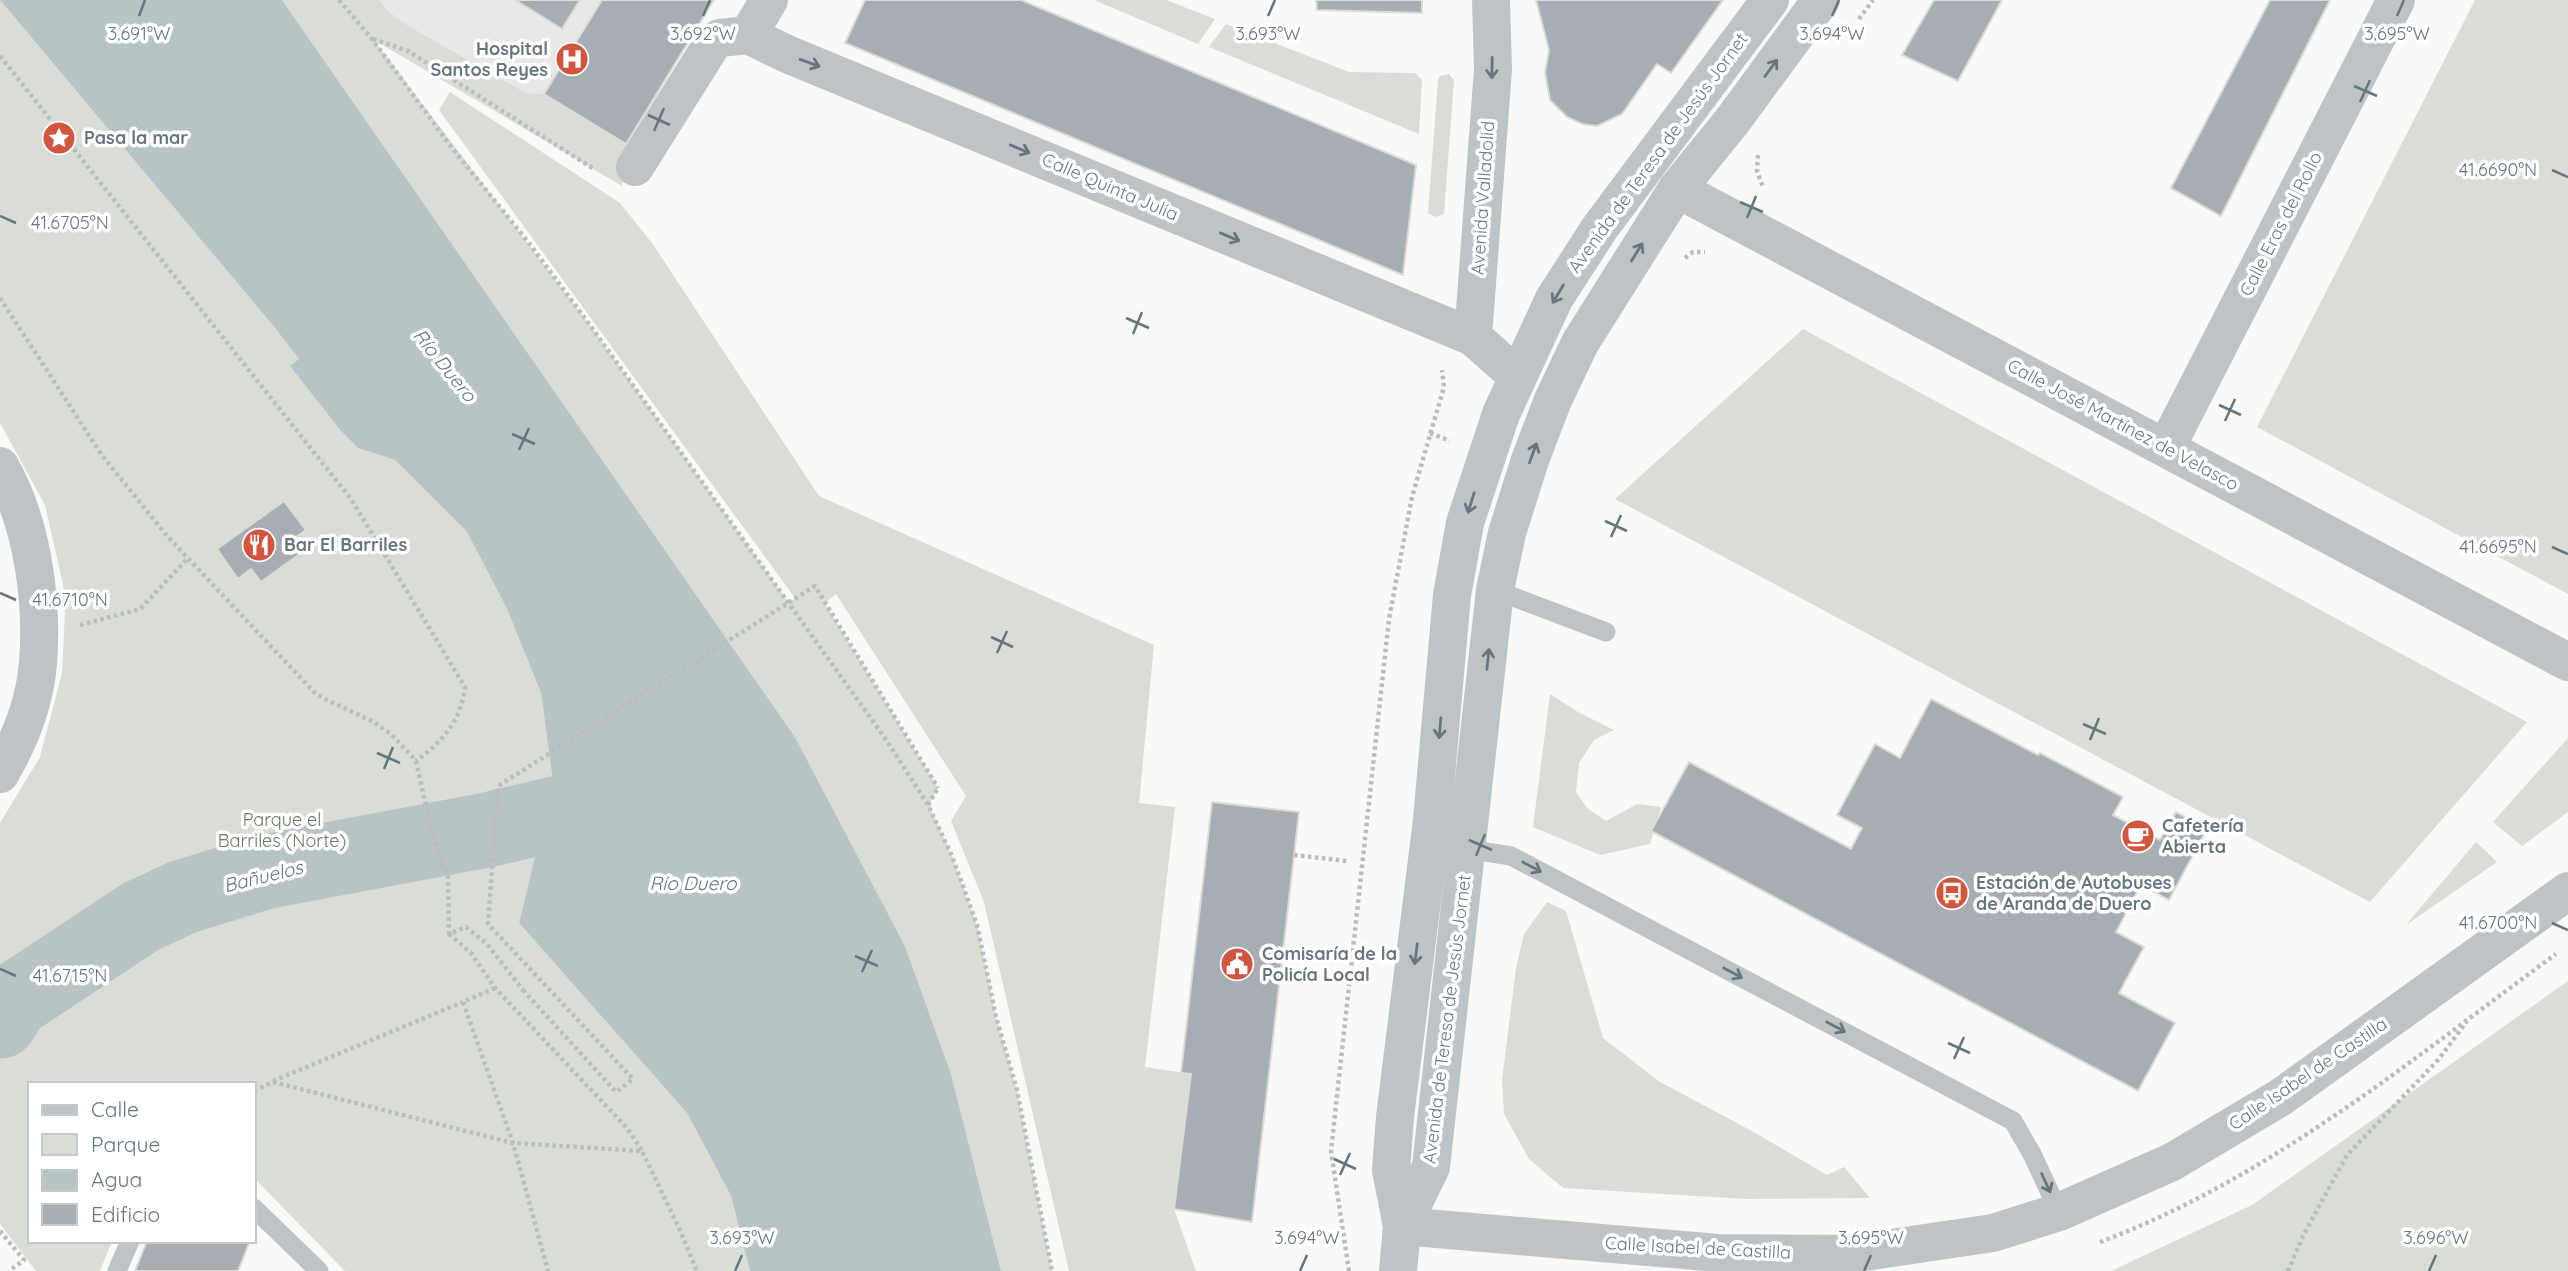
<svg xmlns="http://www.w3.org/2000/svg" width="2568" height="1271" viewBox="0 0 2568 1271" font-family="Quicksand,sans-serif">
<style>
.built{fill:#e7e8e7}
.green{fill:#d9ddd6}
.water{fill:#b8c3c6}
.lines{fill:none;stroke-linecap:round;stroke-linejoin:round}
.river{stroke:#b8c3c6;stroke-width:75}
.building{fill:#a6aeb3;stroke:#dbdbd9;stroke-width:2}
.path{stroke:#b9bdbf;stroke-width:4.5;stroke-dasharray:3.5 3.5;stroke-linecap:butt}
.service{stroke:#bec3c6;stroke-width:19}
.minor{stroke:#bec3c6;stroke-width:38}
.tertiary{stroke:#bec3c6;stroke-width:38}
.path-bridge{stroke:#b9bdbf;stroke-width:4.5;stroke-dasharray:3.5 3.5;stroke-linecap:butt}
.oneway{stroke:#66767f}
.ticks{fill:none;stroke:#66767f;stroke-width:2.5}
.labels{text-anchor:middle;stroke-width:7;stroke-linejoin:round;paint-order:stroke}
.poi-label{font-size:18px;font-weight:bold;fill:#66767f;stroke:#fff;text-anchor:start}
.street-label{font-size:18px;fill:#66767f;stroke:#fff}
.park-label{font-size:18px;fill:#6a7765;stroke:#fff}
.water-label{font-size:19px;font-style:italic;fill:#627478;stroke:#fff}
.ticks-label{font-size:18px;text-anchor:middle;fill:#66767f;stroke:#fff;stroke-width:7;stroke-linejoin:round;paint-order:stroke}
</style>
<rect width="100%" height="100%" fill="#f9f9f7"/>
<path class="built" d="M379,0H714L626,144L544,94L526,93L407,25L388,11Z"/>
<path class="green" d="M0,0L275,328L299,359L291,366L341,431L358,448L395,460L467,532L507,609L541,693L553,782L519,923L687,1113L731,1196L750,1271H345L254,1178V1084H30V1241H112L100,1271H36L0,1224V823L40,757L62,673L65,612L63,584L45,505L0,423Z
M282,0H379L388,11L407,25L526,93L544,94L626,144L622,186L374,40L592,328L789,603L795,598L439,110L450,92L620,203L652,243L819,496L1154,645L1139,803L1175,807L1145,1067L1191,1074L1174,1209L1196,1271H1069L984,902L951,821L966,796L836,594L825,603L938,788L929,805L952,856L977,925L996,1017L1017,1090L1052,1271H1001L951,1074L905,946L795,737Z
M1094,0H1166L1215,19L1198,44Z
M2475,0H2568V594L2257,427Z
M1226,24L1349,72L1415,73L1422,80L1419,134L1209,47Z
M1449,74L1454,80L1444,214L1435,217L1428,213L1438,80L1440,76Z
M1803,329L2527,722L2370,902L1615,499Z
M1550,694L1578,712L1614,730L1594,740L1579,763L1576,792L1587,808L1606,821L1637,804L1661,807L1650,844L1600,855L1533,827Z
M2568,738V812L2522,846L2493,822Z
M2476,842L2497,862L2406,925Z
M1547,902L1566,911L1603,1038L1660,1082L1750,1130L1827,1175L1844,1167L1870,1198L1746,1199L1563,1188L1529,1159L1504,1114L1502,1080L1516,968L1524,934Z
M2568,981V1271H2111L2252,1205Z"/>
<path class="water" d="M0,0H282L795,737L905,946L951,1074L1001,1271H750L731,1196L687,1113L519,923L553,782L541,693L507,609L467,532L395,460L358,448L341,431L290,366L299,359L275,328Z"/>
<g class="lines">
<path class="river" d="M0,1021L13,1001L140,917L183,897L264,872L487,830L644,793"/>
</g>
<path class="building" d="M515,0H580L562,29Z
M602,0H714L626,144L544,94Z
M865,0H1021L1416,165L1403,275L845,43Z
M1316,0H1422V13L1317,10Z
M1536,0H1723L1671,73L1657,64L1622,114L1597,126L1582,124L1567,117L1550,100L1545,73L1549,50Z
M1934,0H2002L1958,81L1902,55Z
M2270,0H2330L2221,216L2171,188Z
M284,501L306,530L292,540L301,553L261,582L251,569L238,579L217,549Z
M1931,699L2038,755L2040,753L2123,797L2113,815L2160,840L2176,812L2207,829L2169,900L2141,885L2116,932L2144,947L2119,993L2175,1023L2138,1091L1651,831L1689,762L1851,849L1862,828L1837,815L1875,744L1900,758Z
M1212,802L1299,812L1252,1222L1174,1209L1191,1074L1181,1073Z
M147,1241H250L238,1271H135Z"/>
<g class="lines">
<path class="path" d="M339,0L372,39L452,148L529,243L592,328L887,741L928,805L952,856L977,925L996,1017L1017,1090L1052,1271
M1859,19L1873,0
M373,39L408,51L594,169
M0,56L351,499L465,687C461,721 443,741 416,761
M1758,155L1757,171L1763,187
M1685,258L1693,252H1705
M0,298L101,454L167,536L314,692L325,699L374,722L392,735L416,761L431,828L448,877L449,934L466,927L487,944L523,990
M1430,433L1450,441
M80,625L140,609L188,558
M928,805L938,788
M1294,855L1347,861
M449,934L471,953L495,988L627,1128L642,1150
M495,988L463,1002L513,1143L642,1151L679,1228L697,1271
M273,1081L463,1002
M254,1091L273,1082L513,1143L548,1271
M0,1231L24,1260L9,1271
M2100,1242C2269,1179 2412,1059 2556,954
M1349,1271L1331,1151L1389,619L1412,497L1444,387L1442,370
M2288,1271L2303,1236L2347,1155L2439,1059L2467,1021"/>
<path class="service" d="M1495,590L1606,632
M1467,849L1511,856L2013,1121L2032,1154L2059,1212
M254,1208L319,1271
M117,1271L130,1241"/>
<path class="minor" d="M748,35L787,54L1473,337
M635,167L714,41L720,38L748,35L769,0
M1677,189L2568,662
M2166,448L2396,0
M1402,1226L1718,1253L1851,1254L1993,1233L2059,1212L2172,1162L2281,1097L2568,891"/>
<path class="tertiary" d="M1491,0L1493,69L1473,337L1517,376
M0,466C32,522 43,599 38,663C35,702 20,740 0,774
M1402,1226L1431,1167L1495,590L1507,533L1530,460L1553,400L1580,343L1677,189L1733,120L1821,0
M1398,1271L1402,1226L1391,1170L1395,1117L1432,820L1452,595L1465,523L1501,414L1554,299L1599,229L1770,0"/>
<path class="path-bridge" d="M523,990L616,1092L633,1079L488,924L498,786L815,586L938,788"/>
</g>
<defs><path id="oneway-shaft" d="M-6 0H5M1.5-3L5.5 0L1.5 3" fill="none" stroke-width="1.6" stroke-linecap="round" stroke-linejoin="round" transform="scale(1.75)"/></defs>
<g class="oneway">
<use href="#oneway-shaft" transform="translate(810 63) rotate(20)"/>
<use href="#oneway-shaft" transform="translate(1492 68) rotate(91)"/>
<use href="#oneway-shaft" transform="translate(1771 68) rotate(-54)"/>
<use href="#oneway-shaft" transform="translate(1020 149) rotate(23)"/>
<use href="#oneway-shaft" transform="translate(1230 237) rotate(23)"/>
<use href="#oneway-shaft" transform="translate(1637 252) rotate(-58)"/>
<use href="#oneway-shaft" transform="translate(1558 294) rotate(121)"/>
<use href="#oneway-shaft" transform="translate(1533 453) rotate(-70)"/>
<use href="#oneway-shaft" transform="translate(1471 503) rotate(107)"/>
<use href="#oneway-shaft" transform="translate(1488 659) rotate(-84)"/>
<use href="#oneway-shaft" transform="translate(1440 728) rotate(95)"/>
<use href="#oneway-shaft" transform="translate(1532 867) rotate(28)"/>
<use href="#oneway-shaft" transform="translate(1416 954) rotate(97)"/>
<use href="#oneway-shaft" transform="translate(1733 973) rotate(28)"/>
<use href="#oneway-shaft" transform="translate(1836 1027) rotate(28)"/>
<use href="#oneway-shaft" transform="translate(2046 1183) rotate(65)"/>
</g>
<path class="ticks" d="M139,16L145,0M703,16L710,0M1268,16L1275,0M1832,16L1839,0M2397,16L2404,0M2354,86L2377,96M2360,102L2370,80M648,115L670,125M654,131L664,108M2552,170L2568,177M1740,202L1763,212M0,216L16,223M1747,218L1756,196M1126,318L1149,328M1133,334L1142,312M2219,405L2241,415M2225,421L2235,399M512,434L535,444M519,450L529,428M1605,521L1627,531M1611,537L1621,515M2552,547L2568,554M0,593L16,600M991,637L1013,647M997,653L1007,631M2083,724L2106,734M2090,740L2099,718M377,753L400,763M384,769L393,747M1469,840L1492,850M1476,856L1485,834M2552,923L2568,930M855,956L878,966M0,969L16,976M862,972L872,950M1948,1043L1970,1053M1954,1059L1964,1037M1334,1159L1356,1169M1340,1175L1350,1153M735,1271L742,1255M1300,1271L1307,1255M1864,1271L1871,1255M2429,1271L2436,1255"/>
<defs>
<symbol id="hospital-disc" viewBox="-11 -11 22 22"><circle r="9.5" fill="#d1553f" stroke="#fff"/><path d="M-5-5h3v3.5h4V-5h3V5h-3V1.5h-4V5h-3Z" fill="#fff"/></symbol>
<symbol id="sight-disc" viewBox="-11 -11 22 22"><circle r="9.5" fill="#d1553f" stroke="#fff"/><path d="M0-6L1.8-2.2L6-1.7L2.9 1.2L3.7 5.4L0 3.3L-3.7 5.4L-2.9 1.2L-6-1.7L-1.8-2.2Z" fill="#fff"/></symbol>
<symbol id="restaurant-disc" viewBox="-11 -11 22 22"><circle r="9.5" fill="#d1553f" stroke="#fff"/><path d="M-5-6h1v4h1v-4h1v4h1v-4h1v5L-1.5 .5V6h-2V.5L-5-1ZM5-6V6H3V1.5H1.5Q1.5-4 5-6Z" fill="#fff"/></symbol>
<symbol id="cafe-disc" viewBox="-11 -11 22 22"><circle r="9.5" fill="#d1553f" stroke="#fff"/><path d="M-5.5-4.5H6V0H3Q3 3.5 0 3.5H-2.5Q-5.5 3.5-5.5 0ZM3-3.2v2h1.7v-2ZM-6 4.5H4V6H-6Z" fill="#fff"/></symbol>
<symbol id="bus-disc" viewBox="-11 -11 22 22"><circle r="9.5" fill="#d1553f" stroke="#fff"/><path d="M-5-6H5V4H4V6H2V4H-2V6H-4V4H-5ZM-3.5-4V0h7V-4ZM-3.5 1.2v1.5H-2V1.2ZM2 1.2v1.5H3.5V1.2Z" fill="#fff"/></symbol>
<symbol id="civic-disc" viewBox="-11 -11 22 22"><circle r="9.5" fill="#d1553f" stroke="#fff"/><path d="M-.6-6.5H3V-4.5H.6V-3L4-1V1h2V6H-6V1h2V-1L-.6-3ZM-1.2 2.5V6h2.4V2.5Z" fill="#fff"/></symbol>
</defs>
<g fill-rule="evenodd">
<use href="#hospital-disc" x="553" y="40" width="38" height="38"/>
<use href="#sight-disc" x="40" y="119" width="38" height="38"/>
<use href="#restaurant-disc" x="240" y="526" width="38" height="38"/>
<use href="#cafe-disc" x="2119" y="817" width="38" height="38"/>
<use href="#bus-disc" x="1933" y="874" width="38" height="38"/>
<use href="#civic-disc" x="1218" y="945" width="38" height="38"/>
</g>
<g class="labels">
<g class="poi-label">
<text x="548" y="55" text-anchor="end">Hospital<tspan x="548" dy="21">Santos Reyes</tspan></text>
<text x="84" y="144">Pasa la mar</text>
<text x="284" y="551">Bar El Barriles</text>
<text x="2162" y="832">Cafetería<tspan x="2162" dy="21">Abierta</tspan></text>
<text x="1976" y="889">Estación de Autobuses<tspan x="1976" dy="21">de Aranda de Duero</tspan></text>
<text x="1262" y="960">Comisaría de la<tspan x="1262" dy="21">Policía Local</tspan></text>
</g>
<g class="street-label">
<text transform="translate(1658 153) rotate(-54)" y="6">Avenida de Teresa de Jesús Jornet</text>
<text transform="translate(1110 187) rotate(23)" y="6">Calle Quinta Julia</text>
<text transform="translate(1483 198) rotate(-86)" y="6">Avenida Valladolid</text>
<text transform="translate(2281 224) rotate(-63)" y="6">Calle Eras del Rollo</text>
<text transform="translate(2123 425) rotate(28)" y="6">Calle José Martínez de Velasco</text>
<text transform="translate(1447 1019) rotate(-83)" y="6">Avenida de Teresa de Jesús Jornet</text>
<text transform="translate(2308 1074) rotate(-34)" y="6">Calle Isabel de Castilla</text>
<text transform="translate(1698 1248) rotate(3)" y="6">Calle Isabel de Castilla</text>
</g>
<g class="park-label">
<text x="282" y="826">Parque el<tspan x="282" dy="21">Barriles (Norte)</tspan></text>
</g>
<g class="water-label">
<text transform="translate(445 365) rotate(51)" y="7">Río Duero</text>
<text transform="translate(263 876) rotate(-14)" y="7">Bañuelos</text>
<text x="693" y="890">Río Duero</text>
</g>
</g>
<g class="ticks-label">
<text x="703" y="40">3.692°W</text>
<text x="1268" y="40">3.693°W</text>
<text x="1832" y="40">3.694°W</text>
<text x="2397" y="40">3.695°W</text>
<text x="139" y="40">3.691°W</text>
<text x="2498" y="176">41.6690°N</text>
<text x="70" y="229">41.6705°N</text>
<text x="2498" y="553">41.6695°N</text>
<text x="70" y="606">41.6710°N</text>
<text x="2498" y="929">41.6700°N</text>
<text x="70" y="982">41.6715°N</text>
<text x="742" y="1244">3.693°W</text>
<text x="1307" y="1244">3.694°W</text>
<text x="1871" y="1244">3.695°W</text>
<text x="2436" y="1244">3.696°W</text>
</g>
<rect x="28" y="1082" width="228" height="161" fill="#ffffff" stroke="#c2c8cc" stroke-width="2"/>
<rect x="42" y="1105" width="35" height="10" fill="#bec3c6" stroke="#c2c8cc" stroke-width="2"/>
<text x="91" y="1117" font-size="21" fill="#66767f">Calle</text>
<rect x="42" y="1134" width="35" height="21" fill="#d9ddd6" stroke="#c2c8cc" stroke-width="2"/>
<text x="91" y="1152" font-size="21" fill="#66767f">Parque</text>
<rect x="42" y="1170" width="35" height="21" fill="#b8c3c6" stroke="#c2c8cc" stroke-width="2"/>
<text x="91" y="1187" font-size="21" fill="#66767f">Agua</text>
<rect x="42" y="1204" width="35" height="21" fill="#a6aeb3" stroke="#c2c8cc" stroke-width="2"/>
<text x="91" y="1222" font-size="21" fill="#66767f">Edificio</text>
</svg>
